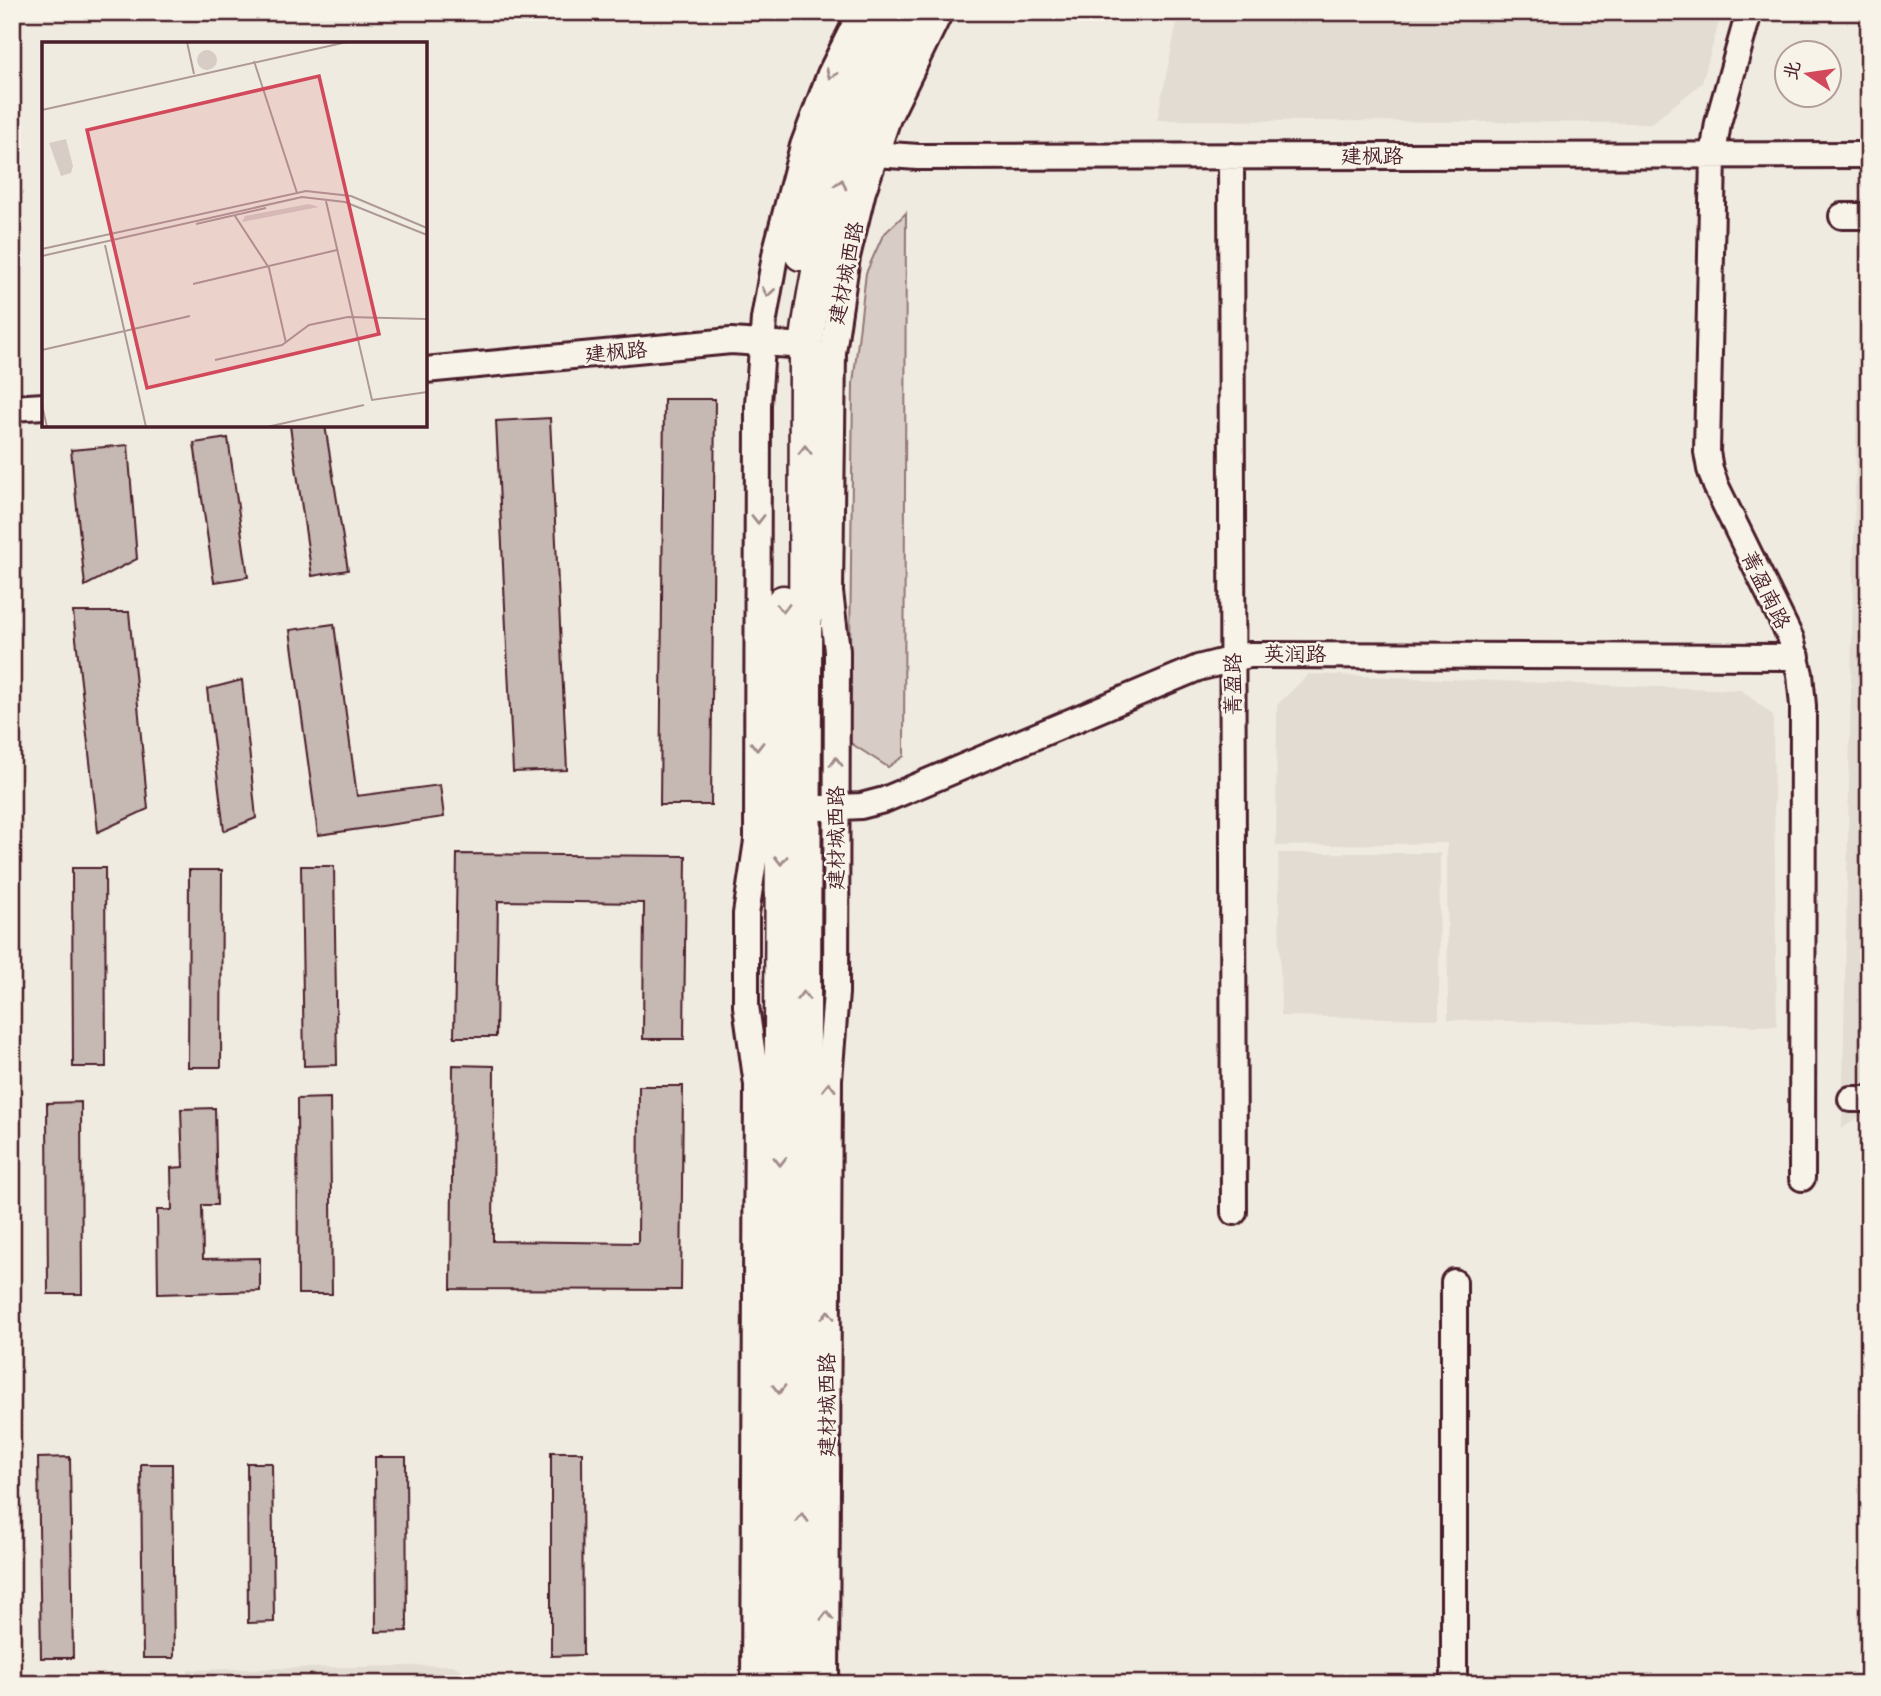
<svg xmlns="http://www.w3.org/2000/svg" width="1881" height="1696" viewBox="0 0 1881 1696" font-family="Mali,'LXGW WenKai TC',sans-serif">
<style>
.built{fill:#e3dcd2}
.green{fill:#d8cdc6;stroke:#917678;stroke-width:2}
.building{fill:#c6b8b3;stroke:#4a1f2b;stroke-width:2}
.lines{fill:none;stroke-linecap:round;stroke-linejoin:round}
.minor-casing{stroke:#4a1f2b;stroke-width:30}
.major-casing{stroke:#4a1f2b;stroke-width:37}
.minor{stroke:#f7f3e8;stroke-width:24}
.major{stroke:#f7f3e8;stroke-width:32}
.oneway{stroke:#a0898a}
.labels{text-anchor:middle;stroke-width:5;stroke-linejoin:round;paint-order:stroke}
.street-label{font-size:21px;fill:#4a1f2b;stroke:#f7f3e8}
.inset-road{fill:none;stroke:#ae9998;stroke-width:2}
.view{fill:#d1495b;fill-opacity:0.15;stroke:#d1495b;stroke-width:3.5}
.inset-edge{fill:none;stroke:#4a1f2b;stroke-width:3.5}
</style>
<rect width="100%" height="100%" fill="#f0ebe0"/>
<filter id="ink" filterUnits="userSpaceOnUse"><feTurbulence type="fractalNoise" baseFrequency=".0143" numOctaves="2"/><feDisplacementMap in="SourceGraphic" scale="14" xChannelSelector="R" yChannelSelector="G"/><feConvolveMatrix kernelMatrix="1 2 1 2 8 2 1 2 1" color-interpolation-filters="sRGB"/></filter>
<g filter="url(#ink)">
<path class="built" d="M1179,12H1722L1702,83L1652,123L1157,120Z
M1869,188V1109L1842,1129L1861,189Z
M1309,674L1741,690L1773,715L1777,1026L1448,1020L1447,843L1276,846L1277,705Z
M1278,853H1440L1439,1019L1281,1016Z
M453,1665L485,1684H188V1670Z"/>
<path class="green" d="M906,213L904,756L888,767L849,742L853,384L866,273L883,235Z"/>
<path class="building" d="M664,399H715L711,805H660Z
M550,418L567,770L513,772L496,421Z
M297,425H325L348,570L312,576L290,426Z
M228,438L248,577L214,582L194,443Z
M128,445L137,559L85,586L71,450Z
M73,612H129L148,809L98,832Z
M334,624L357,796L440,785L444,817L318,835L290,630Z
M242,680L256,818L224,831L207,689Z
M457,854L686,856L684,1039H643L644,903L498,901L496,1037H454Z
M301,866H334L337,1065L304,1066Z
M72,868H105L106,1067H73Z
M189,870H222L221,1067H188Z
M453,1065L494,1066L493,1241L638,1243L639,1086H683L681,1290L451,1289Z
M330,1098L332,1294H298L297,1099Z
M81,1102L82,1294H48L47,1103Z
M215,1108L217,1205H202L203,1259L260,1258V1291L158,1294L157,1210H172L171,1168L183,1167L181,1109Z
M551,1452H582L583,1655L551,1656Z
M70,1457L73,1658H41L38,1458Z
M375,1457H406L407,1631L376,1632Z
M247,1463H272L274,1622L248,1623Z
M141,1464H172L174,1658H143Z"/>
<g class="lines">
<defs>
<path id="minor" d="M1749,12L1718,123L1713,155L1707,452L1710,469L1716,486L1791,639L1800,674L1803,706L1802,1178
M875,154L918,157L1869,155
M1231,156L1234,1212
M1842,216H1869
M425,370L731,341L806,346
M12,408L44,406
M822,808L861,806L884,800L1198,668L1249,655L1797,657
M1851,1099H1869
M1454,1282V1684
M754,1684L757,1085L746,1006V914L757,841L758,404L764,319L776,250L803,146L830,74L861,12
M826,1684L829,1079L836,993L837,651L830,592L833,352L847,257L863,191L888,118L940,12"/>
<path id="major" d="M801,254C819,169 847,89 887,12
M778,1684L783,602
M802,1684L806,346C821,232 853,111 915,12"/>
</defs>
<use href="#minor" class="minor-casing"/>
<use href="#major" class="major-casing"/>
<use href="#minor" class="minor"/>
<use href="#major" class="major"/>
</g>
<defs><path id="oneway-chevron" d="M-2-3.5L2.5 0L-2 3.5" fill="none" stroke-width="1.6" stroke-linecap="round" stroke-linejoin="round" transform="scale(1.75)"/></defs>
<g class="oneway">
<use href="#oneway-chevron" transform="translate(831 74) rotate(113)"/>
<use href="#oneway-chevron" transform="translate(841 184) rotate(-74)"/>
<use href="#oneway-chevron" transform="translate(768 292) rotate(99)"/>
<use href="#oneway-chevron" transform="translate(805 450) rotate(-90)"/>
<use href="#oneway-chevron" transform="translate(758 519) rotate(90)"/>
<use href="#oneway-chevron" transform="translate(783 608) rotate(90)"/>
<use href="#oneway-chevron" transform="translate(757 746) rotate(90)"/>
<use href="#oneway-chevron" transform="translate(836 762) rotate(-90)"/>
<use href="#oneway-chevron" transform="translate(781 860) rotate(90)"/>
<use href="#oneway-chevron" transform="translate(803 996) rotate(-90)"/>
<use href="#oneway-chevron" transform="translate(829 1087) rotate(-89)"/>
<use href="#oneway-chevron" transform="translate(780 1161) rotate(90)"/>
<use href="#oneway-chevron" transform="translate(828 1315) rotate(-90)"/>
<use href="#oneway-chevron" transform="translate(779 1389) rotate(90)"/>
<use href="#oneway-chevron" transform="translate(802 1518) rotate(-90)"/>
<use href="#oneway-chevron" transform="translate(827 1616) rotate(-90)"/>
</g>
</g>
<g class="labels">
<g class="street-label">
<text x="1372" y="163">建枫路</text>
<text transform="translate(846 273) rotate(-79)" y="7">建材城西路</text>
<text transform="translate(616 352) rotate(-5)" y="7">建枫路</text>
<text transform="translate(1766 590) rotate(64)" y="7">菁盈南路</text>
<text x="1295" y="661">英润路</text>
<text transform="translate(1233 684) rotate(-90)" y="7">菁盈路</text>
<text transform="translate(836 838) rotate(-90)" y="7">建材城西路</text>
<text transform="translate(827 1405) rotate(-90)" y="7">建材城西路</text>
</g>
</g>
<g transform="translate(42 42)">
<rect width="385" height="385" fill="#f0ebe0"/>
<path d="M155 18a10 10 0 1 1 20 0a10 10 0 1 1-20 0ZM24,97L31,124L29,131L19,134L7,101ZM267,162L277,165L200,180L203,174Z" fill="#d8cdc6"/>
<path class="inset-road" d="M145,0L152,32M212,19L255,151M0,68L305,0M284,159L330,358L385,350M193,174L227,226L244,301M154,182L224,166M63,203L104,385M0,207L264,149L309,154L385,186M0,214L260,155L303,160L385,193M151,242L295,208M0,308L148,274M173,318L240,303L267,283L306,275L385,277M0,363L5,385M225,385L322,363"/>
<path class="view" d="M277,34L337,292L105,346L45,88Z"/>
<rect width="385" height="385" class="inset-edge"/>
</g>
<rect width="1881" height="1696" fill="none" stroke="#f7f3e8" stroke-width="42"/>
<rect x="21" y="21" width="1839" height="1654" fill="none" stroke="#4a1f2b" stroke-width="2.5" filter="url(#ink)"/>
<g transform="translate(1808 74) rotate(283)"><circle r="33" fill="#f7f3e8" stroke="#b29e9c" stroke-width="2"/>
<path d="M0-5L12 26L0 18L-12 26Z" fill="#d1495b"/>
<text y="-10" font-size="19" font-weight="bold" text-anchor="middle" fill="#4a1f2b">北</text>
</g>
</svg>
